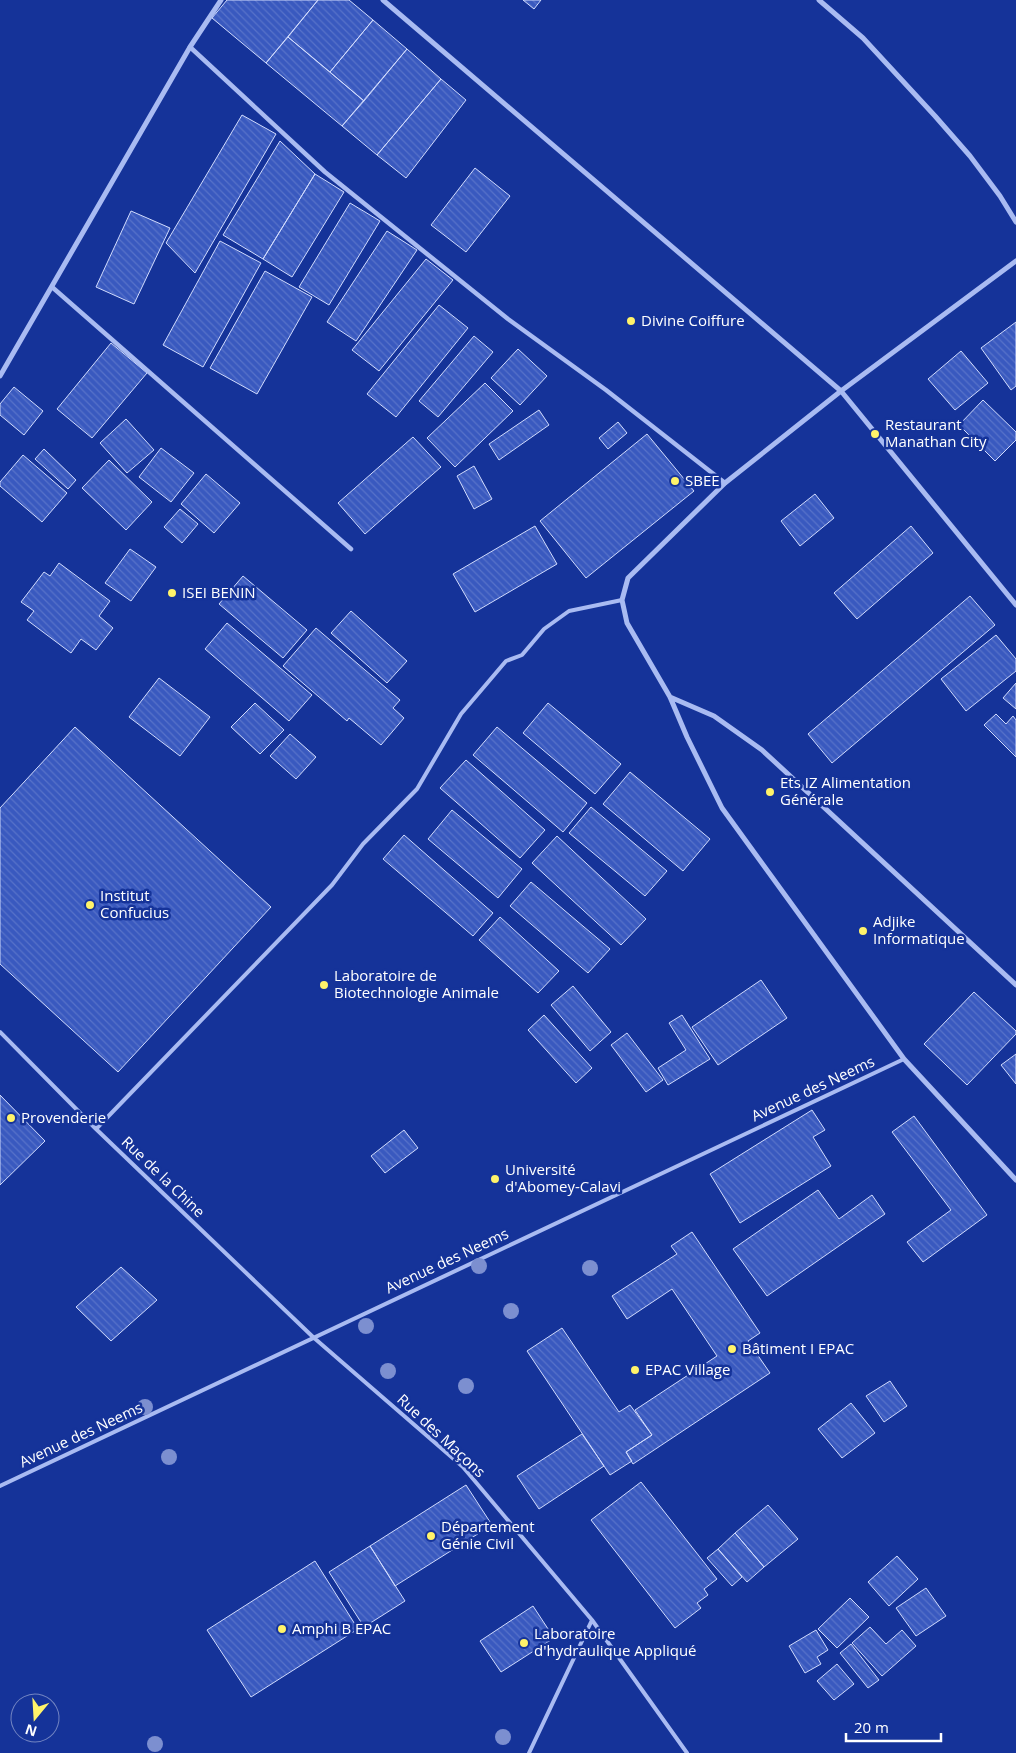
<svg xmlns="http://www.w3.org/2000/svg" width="1016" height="1753" viewBox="0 0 1016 1753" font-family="'Open Sans',sans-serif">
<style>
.building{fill:url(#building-back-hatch);stroke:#d1dbfd}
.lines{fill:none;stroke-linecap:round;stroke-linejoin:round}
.service{stroke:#a9bbf2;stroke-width:4}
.pedestrian{stroke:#a9bbf2;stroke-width:4.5}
.minor{stroke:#a9bbf2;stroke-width:5}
.tree{fill:#7c8fd0}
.poi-dot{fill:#fff36a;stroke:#153399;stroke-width:2}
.labels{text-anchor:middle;stroke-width:5;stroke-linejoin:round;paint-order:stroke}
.poi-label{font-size:15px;fill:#fff;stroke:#153399;text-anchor:start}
.street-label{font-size:15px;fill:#fff;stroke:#153399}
</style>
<defs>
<pattern id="building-back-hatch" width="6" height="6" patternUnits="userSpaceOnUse" patternTransform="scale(1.25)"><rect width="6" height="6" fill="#3959bf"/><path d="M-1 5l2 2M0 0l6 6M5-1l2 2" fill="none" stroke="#5772c9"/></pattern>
</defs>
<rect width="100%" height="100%" fill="#153399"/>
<path class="building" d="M227,0H318L266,63L212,18Z
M318,0H349L373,20L330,72L288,37Z
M523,0H541L534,9Z
M373,20L407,49L364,101L330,72Z
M288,37L364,101L342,126L266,63Z
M407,49L441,79L377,155L342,126Z
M441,79L466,100L406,178L377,155Z
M242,115L276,134L195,273L166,243Z
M280,141L315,174L263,259L223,235Z
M475,168L510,196L466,252L431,225Z
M315,174L344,192L292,277L263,259Z
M350,203L380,221L329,305L299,287Z
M131,211L170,228L134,304L96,287Z
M387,231L417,250L356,341L327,322Z
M220,241L261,263L203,367L163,345Z
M426,259L453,280L379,371L352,350Z
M265,271L312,297L257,394L210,368Z
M439,305L468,328L396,417L367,394Z
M1016,322V386L1011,390L981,348Z
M474,336L493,352L438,417L419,401Z
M111,343L147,373L92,438L57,409Z
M518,349L547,376L520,405L491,378Z
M961,351L988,383L955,410L928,379Z
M485,383L513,411L455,467L427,438Z
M14,387L43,411L24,435L0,415V404Z
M983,400L1016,432V440L995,461L959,425Z
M539,410L549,425L499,460L489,444Z
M126,419L154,450L127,473L100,443Z
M618,422L627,433L608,449L599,438Z
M647,434L694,491L586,578L540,521Z
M413,437L441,467L365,534L338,503Z
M161,448L194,473L171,502L139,477Z
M44,449L76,480L68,489L35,459Z
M23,455L67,493L42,522L0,486V482Z
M109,460L152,502L126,530L82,488Z
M474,466L492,499L474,509L457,476Z
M206,474L240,503L214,533L181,504Z
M815,494L834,518L800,546L781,521Z
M180,509L198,524L182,543L164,527Z
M535,526L557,564L475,612L453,574Z
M911,526L933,553L857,619L834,593Z
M130,549L156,567L131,601L105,583Z
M59,563L110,601L99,616L113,628L96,650L81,639L71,653L27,620L34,611L21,602L44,572L50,576Z
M243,576L307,630L283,658L219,604Z
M970,596L995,625L832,763L808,734Z
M351,611L407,661L387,683L331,633Z
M227,623L312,695L289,721L205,649Z
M316,628L400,700L393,708L404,718L381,745L349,718L347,721L283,666Z
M996,635L1016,659V671L966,711L941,679Z
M159,678L210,717L180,756L129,717Z
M1016,683V709L1003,698Z
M255,703L284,730L260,754L231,727Z
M548,703L621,764L595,794L523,733Z
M996,714L1006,724L1013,716L1016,720V757L984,725Z
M75,727L271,907L118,1072L0,964V808Z
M497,727L587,803L563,832L473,755Z
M290,734L316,757L296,779L270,756Z
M466,760L545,830L520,858L440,788Z
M630,772L710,839L683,871L603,804Z
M591,807L667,871L645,896L569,833Z
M452,810L522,869L498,898L428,839Z
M404,835L493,913L473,936L383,859Z
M557,836L646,919L621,945L532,863Z
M531,882L610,949L588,973L510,906Z
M500,917L559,971L538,993L479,940Z
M761,980L787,1018L718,1065L692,1027Z
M573,986L611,1032L590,1051L551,1005Z
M974,992L1016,1031V1034L967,1085L924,1044Z
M544,1015L592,1068L576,1083L528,1030Z
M682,1015L710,1059L668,1085L658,1068L686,1050L669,1023Z
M627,1033L663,1080L646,1092L611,1045Z
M1016,1054V1084L1001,1065Z
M0,1095L45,1141L0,1185Z
M812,1110L825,1130L813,1137L831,1166L740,1223L710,1174Z
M914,1116L987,1215L923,1262L907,1242L951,1210L892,1132Z
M404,1130L418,1148L385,1173L371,1156Z
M818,1190L839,1219L872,1195L885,1214L767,1296L733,1249Z
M692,1232L760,1333L748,1341L770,1373L633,1464L626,1452L652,1435L635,1410L717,1356L672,1289L627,1319L612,1296L677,1254L671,1246Z
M121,1267L157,1300L111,1341L76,1307Z
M562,1328L619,1412L630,1405L652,1435L626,1452L632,1461L610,1475L527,1351Z
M890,1381L907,1406L884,1422L866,1396Z
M851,1403L875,1433L842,1458L818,1429Z
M582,1434L604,1466L539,1509L517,1476Z
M641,1482L717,1579L704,1589L708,1595L697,1603L701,1608L675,1628L591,1520Z
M466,1485L492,1525L395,1586L370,1546Z
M768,1505L798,1539L764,1567L735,1533Z
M735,1533L764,1567L747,1582L718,1549Z
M370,1546L405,1601L364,1627L329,1572Z
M718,1549L742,1577L732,1586L707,1558Z
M897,1556L918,1579L889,1606L868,1582Z
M315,1561L358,1629L251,1697L207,1630Z
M926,1588L946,1616L916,1636L896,1608Z
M850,1598L869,1617L837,1648L818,1629Z
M533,1606L554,1638L501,1672L480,1641Z
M870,1627L886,1644L902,1630L916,1646L882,1676L852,1643Z
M816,1630L828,1650L817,1657L821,1664L805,1673L789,1646Z
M851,1644L879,1680L868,1688L840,1653Z
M837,1664L854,1684L834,1700L817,1681Z"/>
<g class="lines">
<path class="service" d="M0,1032L96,1129L313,1337L463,1467L592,1620L687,1753
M96,1129L332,885L363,844L417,789L461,714L506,661L522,655L544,629L569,611L622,600
M0,1486L904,1059
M529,1753L592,1620"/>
<path class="pedestrian" d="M190,47L325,172L508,319L606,390L725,483
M52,287L351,549"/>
<path class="minor" d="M383,0L841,391L1016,605
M819,0L863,38L935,116L970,156L1000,196L1016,222
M1016,261L841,391L725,483L628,578L622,600L627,623L670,697L687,737L722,808L904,1059L1016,1180
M0,376L190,47L221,0
M670,697L714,716L762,750L1016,985"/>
</g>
<g class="tree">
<circle cx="479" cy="1266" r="8"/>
<circle cx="590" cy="1268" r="8"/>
<circle cx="511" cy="1311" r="8"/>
<circle cx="366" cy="1326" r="8"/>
<circle cx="388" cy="1371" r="8"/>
<circle cx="466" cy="1386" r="8"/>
<circle cx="145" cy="1407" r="8"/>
<circle cx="169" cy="1457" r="8"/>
<circle cx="503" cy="1737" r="8"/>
<circle cx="155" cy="1744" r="8"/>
</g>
<g class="poi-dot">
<circle cx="631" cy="321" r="5"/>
<circle cx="875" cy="434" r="5"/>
<circle cx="675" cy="481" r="5"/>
<circle cx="172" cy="593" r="5"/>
<circle cx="770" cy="792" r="5"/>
<circle cx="90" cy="905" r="5"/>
<circle cx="863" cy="931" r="5"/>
<circle cx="324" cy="985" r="5"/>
<circle cx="11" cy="1118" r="5"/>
<circle cx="495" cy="1179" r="5"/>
<circle cx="732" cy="1349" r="5"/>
<circle cx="635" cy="1370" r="5"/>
<circle cx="431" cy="1536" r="5"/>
<circle cx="282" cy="1629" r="5"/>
<circle cx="524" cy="1643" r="5"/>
</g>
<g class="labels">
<g class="poi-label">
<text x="641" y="326">Divine Coiffure</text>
<text x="885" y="430">Restaurant<tspan x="885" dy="17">Manathan City</tspan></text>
<text x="685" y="486">SBEE</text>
<text x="182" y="598">ISEI BENIN</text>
<text x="780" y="788">Ets IZ Alimentation<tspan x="780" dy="17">Générale</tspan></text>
<text x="100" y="901">Institut<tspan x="100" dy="17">Confucius</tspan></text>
<text x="873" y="927">Adjike<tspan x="873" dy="17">Informatique</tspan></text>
<text x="334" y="981">Laboratoire de<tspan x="334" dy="17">Biotechnologie Animale</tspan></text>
<text x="21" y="1123">Provenderie</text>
<text x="505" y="1175">Université<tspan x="505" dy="17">d'Abomey-Calavi</tspan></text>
<text x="742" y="1354">Bâtiment I EPAC</text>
<text x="645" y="1375">EPAC Village</text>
<text x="441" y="1532">Département<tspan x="441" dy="17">Génie Civil</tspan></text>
<text x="292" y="1634">Amphi B EPAC</text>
<text x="534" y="1639">Laboratoire<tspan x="534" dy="17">d'hydraulique Appliqué</tspan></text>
</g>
<g class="street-label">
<text transform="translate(813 1089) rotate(-25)" y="5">Avenue des Neems</text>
<text transform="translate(163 1177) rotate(44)" y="5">Rue de la Chine</text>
<text transform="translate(447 1261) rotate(-25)" y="5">Avenue des Neems</text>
<text transform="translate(81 1435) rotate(-25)" y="5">Avenue des Neems</text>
<text transform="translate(441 1436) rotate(43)" y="5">Rue des Maçons</text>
</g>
</g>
<g transform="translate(35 1718) rotate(198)"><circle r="24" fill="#153399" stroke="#7385c2"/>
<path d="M0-4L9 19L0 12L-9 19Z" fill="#fff36a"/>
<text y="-8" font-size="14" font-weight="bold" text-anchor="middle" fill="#ffffff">N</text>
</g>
<path d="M846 1733v8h95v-8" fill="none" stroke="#ffffff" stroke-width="2.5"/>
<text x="854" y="1733" font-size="15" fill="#ffffff" stroke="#153399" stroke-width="4" paint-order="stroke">20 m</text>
</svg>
